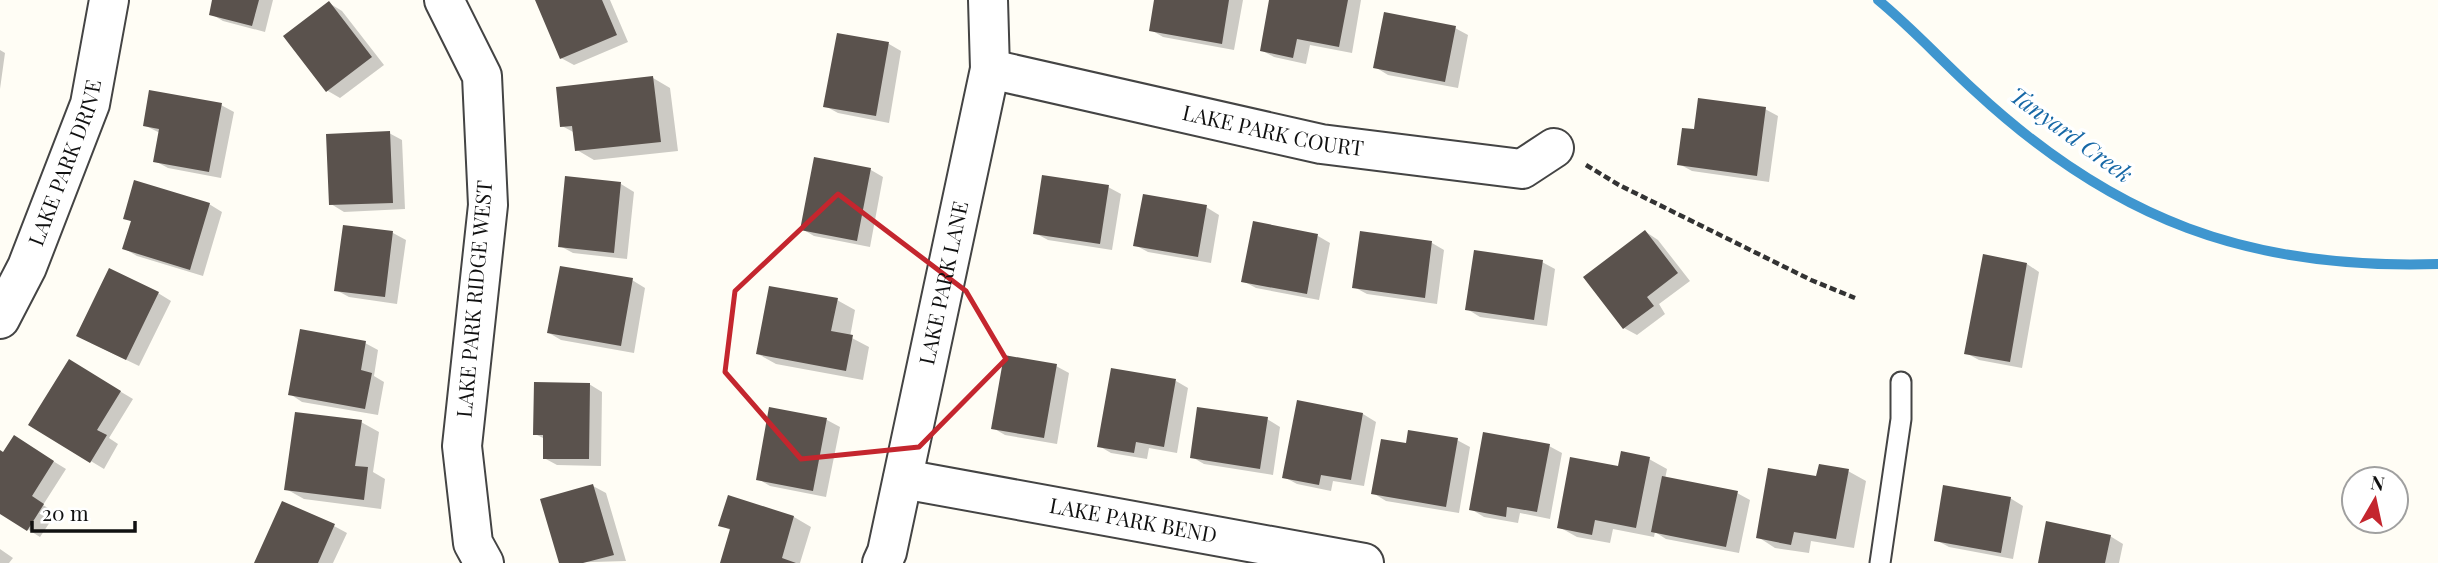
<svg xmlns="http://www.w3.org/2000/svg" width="2438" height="563" viewBox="0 0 2438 563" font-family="'Playfair Display',serif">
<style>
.shadow{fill:#0003}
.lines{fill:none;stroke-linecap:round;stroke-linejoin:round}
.stream{stroke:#3f96cf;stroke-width:10}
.building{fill:#5a524d}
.lane-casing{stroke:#444;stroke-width:23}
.street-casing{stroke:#444;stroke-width:42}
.path{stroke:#333;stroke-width:4.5;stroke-dasharray:7 3.5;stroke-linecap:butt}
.lane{stroke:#fff;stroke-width:19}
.street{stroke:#fff;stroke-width:38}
.marked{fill:none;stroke:#c4262e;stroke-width:5;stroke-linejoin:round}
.labels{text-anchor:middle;stroke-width:7;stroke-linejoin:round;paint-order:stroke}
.street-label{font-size:21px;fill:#111;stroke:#fff}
.water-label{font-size:23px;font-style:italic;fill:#1768a6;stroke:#fff}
</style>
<rect width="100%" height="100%" fill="#fffdf5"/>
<path class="shadow" d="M214,0H273L265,32L223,21L211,14Z
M537,0H610L628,42L574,65L561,58Z
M1156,0H1243L1234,50L1163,37L1151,30Z
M1270,0H1361L1352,53L1310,45L1306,64L1274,57L1261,50Z
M329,3L342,11L384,65L340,98L328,91L286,36Z
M1455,28L1468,35L1458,88L1388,75L1375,67Z
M838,35L889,44L901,51L889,123L838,113L825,106Z
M0,50L5,53L0,89Z
M653,78L670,88L678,151L594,160L577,150L575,133L562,126Z
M221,105L234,112L221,178L168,168L155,161L160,133L144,125Z
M1765,109L1778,116L1769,182L1692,171L1679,164Z
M389,133L402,140L405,209L344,212L331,204Z
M815,159L871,170L883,177L870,247L814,236L802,229Z
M621,184L634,192L627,259L573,253L560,246Z
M1108,187L1121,194L1112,250L1048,240L1035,233Z
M209,204L222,212L203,276L137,256L125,249L133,222L125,218Z
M1206,207L1219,215L1211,263L1148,252L1135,245Z
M344,227L393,233L406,240L397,304L349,297L336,290Z
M1646,232L1658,240L1690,281L1659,304L1665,314L1637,335L1624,328Z
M1318,236L1330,243L1319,300L1256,288L1243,281Z
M1432,243L1444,250L1437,304L1367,294L1354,287Z
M1542,262L1555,269L1547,326L1480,317L1467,309Z
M2027,264L2039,272L2022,368L1979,360L1966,353Z
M632,280L645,288L634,353L561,340L549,333Z
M158,293L171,301L139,366L91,343Z
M837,300L855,310L850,337L869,347L863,380L776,364L758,354Z
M365,343L378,350L374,376L384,382L378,415L302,402L290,394Z
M69,361L133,399L109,438L118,444L104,469L31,425Z
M1056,366L1069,373L1057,444L1005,435L993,428Z
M1176,381L1188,388L1177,453L1149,448L1147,459L1111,453L1099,446Z
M589,384L602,392L601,466L557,465L544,458L545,439L535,434Z
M1298,402L1363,414L1376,422L1364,486L1333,481L1331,491L1297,484L1284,477Z
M771,409L827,420L840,427L826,497L770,486L758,479Z
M1267,419L1280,427L1273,475L1204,464L1192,457Z
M361,422L379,432L373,472L385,479L381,509L304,499L286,489Z
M1457,440L1470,447L1459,513L1386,501L1373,493Z
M27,445L66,469L43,505L56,513L40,537L0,512V452L4,454Z
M1549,446L1562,453L1550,519L1520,513L1518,523L1484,517L1471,509Z
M1649,459L1667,469L1665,479L1737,493L1750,500L1739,553L1666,539L1655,532L1654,537L1613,529L1610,543L1577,537L1559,527Z
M1848,471L1866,481L1854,548L1811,541L1809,553L1775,548L1758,537L1818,478Z
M593,486L606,493L626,561L560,563Z
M729,497L794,517L811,527L800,563H722L732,531L720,525Z
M2010,498L2023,506L2013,559L1949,547L1936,540Z
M334,526L347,533L333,563H256Z
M2110,536L2123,544L2119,563H2040Z
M0,549L13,558L9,563H0Z"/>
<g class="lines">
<path class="stream" d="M1878,0C1912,28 1942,61 1975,91C2114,220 2249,270 2438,264"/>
</g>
<path class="building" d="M212,0H259L252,26L209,15Z
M535,0H602L617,35L560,59Z
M1154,0H1229L1222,44L1149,31Z
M1269,0H1348L1339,47L1297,39L1293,58L1260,51Z
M329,1L372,57L326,92L283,36Z
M1384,12L1456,26L1445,82L1373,68Z
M837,33L889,42L876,116L823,107Z
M653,76L661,142L575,151L572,126L560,127L556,87Z
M149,90L222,103L209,172L153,162L159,129L143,126Z
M1698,98L1766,107L1757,176L1677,165L1682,128L1694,129Z
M390,131L393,203L329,205L326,134Z
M814,157L871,168L857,241L800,230Z
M1042,175L1109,185L1100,244L1033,234Z
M565,176L621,182L614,253L558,247Z
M134,180L210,203L190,270L122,249L131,221L123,219Z
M1143,194L1207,205L1198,257L1133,246Z
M1253,221L1318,234L1307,294L1241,282Z
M343,225L393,231L385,297L334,291Z
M1645,230L1678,273L1647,297L1654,306L1623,329L1583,277Z
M1360,231L1432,241L1425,298L1352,288Z
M1474,250L1543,260L1534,320L1465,310Z
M1983,254L2027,263L2010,362L1964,354Z
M560,266L633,278L621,346L547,333Z
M109,268L159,292L126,360L76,336Z
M769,286L838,298L831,331L853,335L846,371L756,354Z
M300,329L366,341L361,370L372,373L365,409L288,395Z
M1004,355L1057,364L1044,438L991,429Z
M69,359L121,391L97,430L107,435L90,463L28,425Z
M1111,368L1176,379L1164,447L1136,442L1134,453L1097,447Z
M534,382L590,383L589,459H543V435H533Z
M1297,400L1363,413L1351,480L1321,475L1319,485L1282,478Z
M769,407L827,418L813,491L756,480Z
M1197,407L1268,417L1260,469L1190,458Z
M295,412L362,420L355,466L368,467L364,500L284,490Z
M1408,430L1458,438L1446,507L1371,494L1381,439L1406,443Z
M1483,432L1550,444L1537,512L1507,507L1506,517L1469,510Z
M14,435L54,461L32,496L44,504L27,531L0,514V450L3,452Z
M1621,451L1650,457L1636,528L1595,520L1592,535L1557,528L1570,457L1618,466Z
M1819,464L1849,469L1836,539L1794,532L1791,545L1756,538L1768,468L1816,476Z
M1662,476L1738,491L1726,547L1651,532Z
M593,484L614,555L583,563H559L540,499Z
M1943,485L2011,497L2001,553L1934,541Z
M728,495L794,516L782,558L796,563H720L730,529L718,526Z
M282,501L335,524L318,563H254Z
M2046,521L2111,535L2105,563H2038Z"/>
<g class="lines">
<defs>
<path id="lane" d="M1880,563L1901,419V382"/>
<g id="street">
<path d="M444,0L482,76L488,205L462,446L473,543L484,563"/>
<path id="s1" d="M990,69L1321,144L1522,169L1554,148"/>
<path id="s2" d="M0,319L27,267L90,104L109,0"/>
<path id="s3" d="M903,479L1364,563"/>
<path id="s4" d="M882,563L887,552L990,69L988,0"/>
</g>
</defs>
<use href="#lane" class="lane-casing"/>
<use href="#street" class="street-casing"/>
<path class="path" d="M1586,165L1619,185L1811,280L1855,298"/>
<use href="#lane" class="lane"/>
<use href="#street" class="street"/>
</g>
<path class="marked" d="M838,194L966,291L1006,359L919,447L801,459L725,372L735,291Z"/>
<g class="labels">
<g class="street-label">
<text dy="7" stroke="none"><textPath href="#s1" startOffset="290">LAKE PARK COURT</textPath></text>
<text dy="7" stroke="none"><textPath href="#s2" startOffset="170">LAKE PARK DRIVE</textPath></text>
<text dy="7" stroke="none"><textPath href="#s4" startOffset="287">LAKE PARK LANE</textPath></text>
<text transform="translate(475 299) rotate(-85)" y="7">LAKE PARK RIDGE WEST</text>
<text dy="7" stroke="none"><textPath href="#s3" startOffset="234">LAKE PARK BEND</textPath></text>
</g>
<g class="water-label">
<text transform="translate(2071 135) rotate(36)" y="8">Tanyard Creek</text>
</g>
</g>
<g transform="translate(2375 500) rotate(9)"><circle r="33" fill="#ffffff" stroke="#a0a0a0" stroke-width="2"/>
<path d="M0-5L12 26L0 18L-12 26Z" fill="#c4262e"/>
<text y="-10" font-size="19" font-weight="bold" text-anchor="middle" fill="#111111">N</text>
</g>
<path d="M32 521v10h103v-10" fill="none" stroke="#111111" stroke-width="3.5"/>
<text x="42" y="521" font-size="21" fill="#111111" stroke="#ffffff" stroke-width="5" paint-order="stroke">20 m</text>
</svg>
